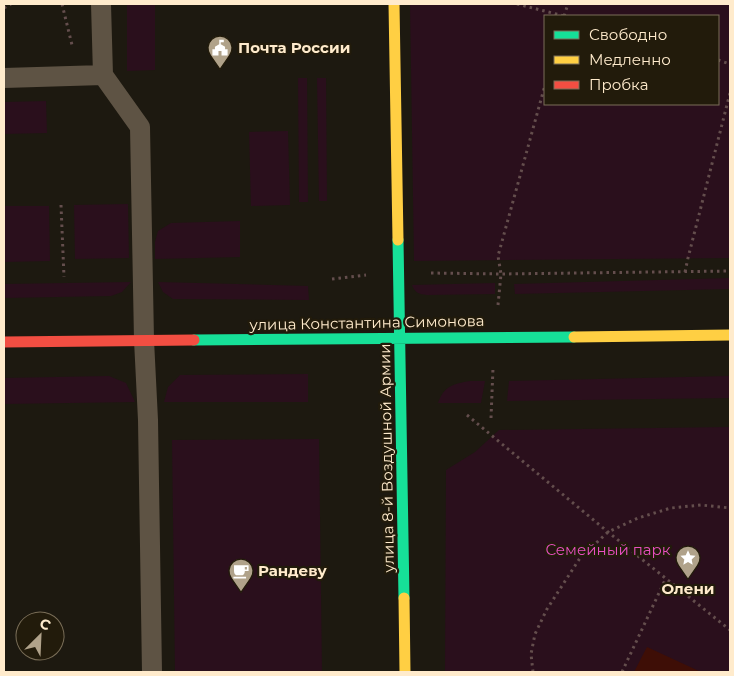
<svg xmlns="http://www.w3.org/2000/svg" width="734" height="676" viewBox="0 0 734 676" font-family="Montserrat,sans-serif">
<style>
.green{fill:#2a0f1c;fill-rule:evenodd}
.water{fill:#3e0e06}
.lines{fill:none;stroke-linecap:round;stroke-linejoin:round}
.path{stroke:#644e4d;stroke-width:3;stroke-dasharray:2.5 4;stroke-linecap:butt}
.lane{stroke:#5e5344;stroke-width:20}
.fast{stroke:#16e098;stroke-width:11}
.slow{stroke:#ffcf43;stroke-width:11}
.jam{stroke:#f24e42;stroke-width:11}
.labels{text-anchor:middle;stroke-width:4.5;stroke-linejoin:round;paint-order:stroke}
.poi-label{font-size:15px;font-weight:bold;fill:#ffebcc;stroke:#221b0b;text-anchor:start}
.street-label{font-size:15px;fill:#ffebcc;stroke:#221b0b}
.park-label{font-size:15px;fill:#e94fc2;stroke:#221b0b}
</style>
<rect width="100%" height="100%" fill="#1d1910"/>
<path class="green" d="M127,4H155V70L127,71Z
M410,4H730V258L414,261ZM545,16H718V104H545Z
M298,78H307L308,202H299Z
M317,78H326L327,201H319Z
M46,101L47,133L4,134V102Z
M288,131L290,205L251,206L249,132Z
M128,204L129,258L75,259L74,205Z
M4,206H49L50,261L4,262Z
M240,221V257L155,259V242L158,231L171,223Z
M730,278V289L515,294L514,284Z
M131,282L122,292L111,296L4,298V284Z
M158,282L308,286L309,300L173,299L163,292Z
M495,283V294L427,295C419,294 415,293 412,285Z
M308,374V402H164L168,387L180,375Z
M109,376L126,383L135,402L4,404V378Z
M730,376V398L507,401L509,381Z
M470,381H485L481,403H438C444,386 453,384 470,381Z
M730,427V672H445L446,470L475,452L499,430Z
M319,439L322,672H175L172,440Z"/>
<path class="water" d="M647,647L701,672H634Z"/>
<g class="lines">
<path class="path" d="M62,4L72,45
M517,4L564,16
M4,8L11,4
M564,16L568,4
M718,60L730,64
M61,205L64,277
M685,272L688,258L730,93
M431,273L501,274L730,271
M332,279L366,275
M498,305L501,274L498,256L545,85
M467,415L608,532L730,630
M491,418L493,368
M533,672L531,654L535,634L547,609L580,558L608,532L638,518L671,508L701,505L730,508
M622,672L666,578"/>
<path class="lane" d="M101,4L103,75L140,127L144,340L148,420L152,672
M4,78L103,75"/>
<path class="fast" d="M398,240L404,598
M194,340L574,337"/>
<path class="slow" d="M394,4L398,240
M574,337L730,335
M404,598L405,672"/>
<path class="jam" d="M4,342L194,340"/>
</g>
<defs>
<symbol id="civic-pin" viewBox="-11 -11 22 30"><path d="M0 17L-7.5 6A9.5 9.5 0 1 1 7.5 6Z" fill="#b0a28a" stroke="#221b0b"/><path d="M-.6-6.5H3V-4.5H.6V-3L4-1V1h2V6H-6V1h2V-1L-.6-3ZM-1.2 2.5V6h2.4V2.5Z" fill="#fff"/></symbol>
<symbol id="sight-pin" viewBox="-11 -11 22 30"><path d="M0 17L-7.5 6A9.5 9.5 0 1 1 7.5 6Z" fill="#b0a28a" stroke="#221b0b"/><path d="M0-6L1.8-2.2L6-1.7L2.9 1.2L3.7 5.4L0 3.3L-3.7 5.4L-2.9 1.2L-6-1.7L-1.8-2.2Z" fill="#fff"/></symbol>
<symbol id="cafe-pin" viewBox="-11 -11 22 30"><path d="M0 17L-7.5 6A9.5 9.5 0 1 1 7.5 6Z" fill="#b0a28a" stroke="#221b0b"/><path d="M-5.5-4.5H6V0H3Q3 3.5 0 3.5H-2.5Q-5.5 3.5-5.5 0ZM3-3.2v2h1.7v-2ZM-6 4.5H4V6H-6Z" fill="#fff"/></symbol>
</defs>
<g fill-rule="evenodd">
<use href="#civic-pin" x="206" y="34" width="28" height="38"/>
<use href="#sight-pin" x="674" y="544" width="28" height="38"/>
<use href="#cafe-pin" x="227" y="557" width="28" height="38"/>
</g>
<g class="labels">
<g class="poi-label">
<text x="238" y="53">Почта России</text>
<text x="258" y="576">Рандеву</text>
<text x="688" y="594" text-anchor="middle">Олени</text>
</g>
<g class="street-label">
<text transform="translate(367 323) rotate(-1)" y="5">улица Константина Симонова</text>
<text transform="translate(387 458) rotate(-91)" y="5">улица 8-й Воздушной Армии</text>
</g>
<g class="park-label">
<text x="608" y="555">Семейный парк</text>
</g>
</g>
<rect width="734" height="676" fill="none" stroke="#ffebcc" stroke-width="10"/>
<rect x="544" y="15" width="175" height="90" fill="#221b0b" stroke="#7a6e58"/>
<rect x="554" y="31" width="25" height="8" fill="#16e098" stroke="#7a6e58"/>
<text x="589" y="40" font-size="15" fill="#ffebcc">Свободно</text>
<rect x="554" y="56" width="25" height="8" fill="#ffcf43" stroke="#7a6e58"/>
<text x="589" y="65" font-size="15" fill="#ffebcc">Медленно</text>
<rect x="554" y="81" width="25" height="8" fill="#f24e42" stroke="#7a6e58"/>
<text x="589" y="90" font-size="15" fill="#ffebcc">Пробка</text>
<g transform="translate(40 636) rotate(24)"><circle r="24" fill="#221b0b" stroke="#7a6e58"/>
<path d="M0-4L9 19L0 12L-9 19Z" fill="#b0a28a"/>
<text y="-8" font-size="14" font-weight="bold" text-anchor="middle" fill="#ffebcc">С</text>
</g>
</svg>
